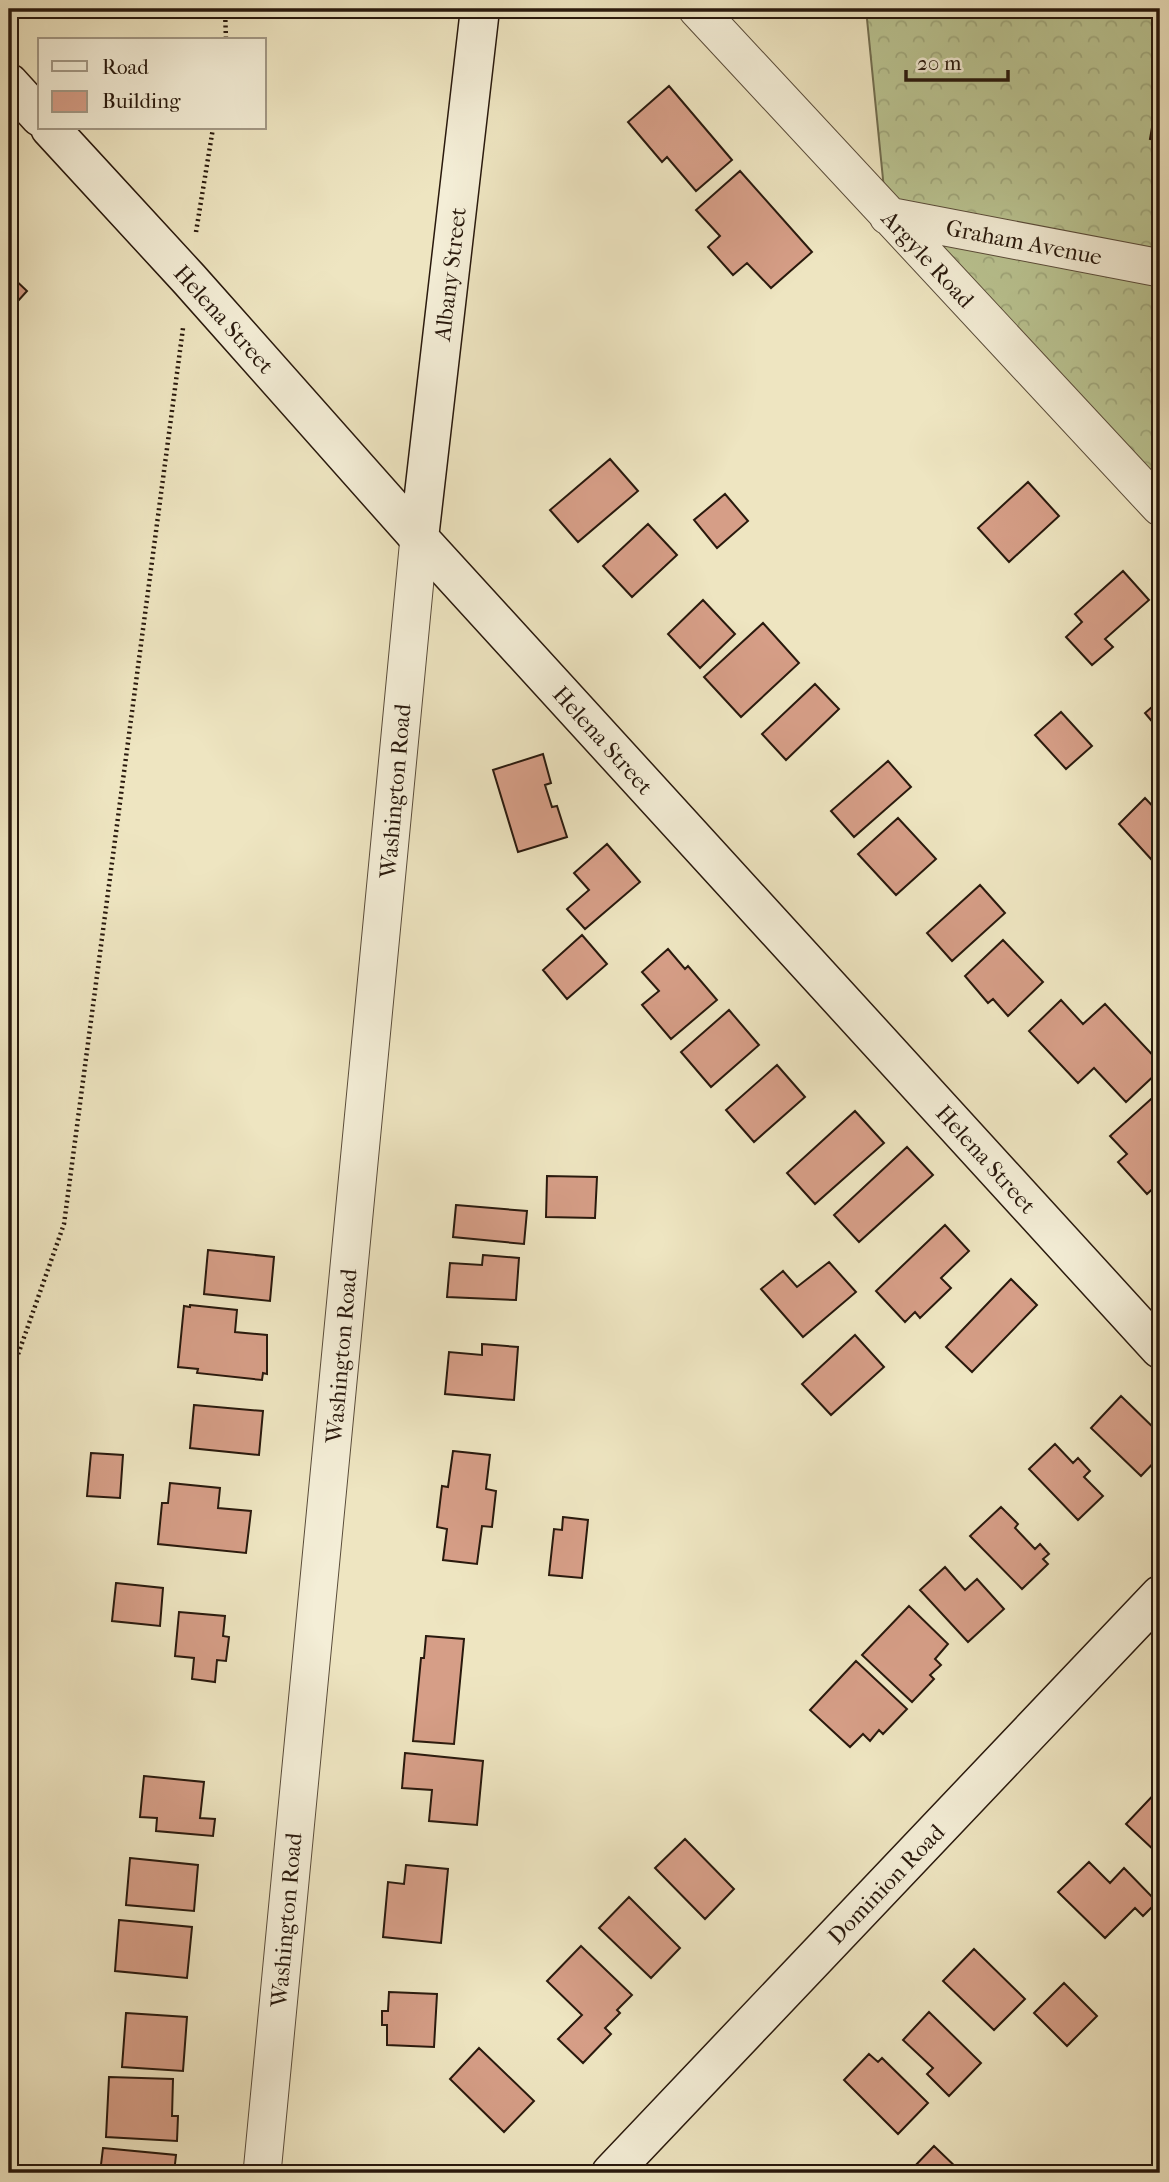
<svg xmlns="http://www.w3.org/2000/svg" width="1169" height="2182" viewBox="0 0 1169 2182" font-family="'IM FELL French Canon',serif">
<style>
.forest{fill:url(#forest-crowns);stroke:#726e50;stroke-width:2}
.building{fill:#d69e87;stroke:#29190d;stroke-width:2}
.lines{fill:none;stroke-linecap:round;stroke-linejoin:round}
.street-casing{stroke:#5a4c3a;stroke-width:39}
.secondary-casing{stroke:#29190d;stroke-width:41}
.path{stroke:#29190d;stroke-width:4.5;stroke-dasharray:2 3.5;stroke-linecap:butt}
.street{stroke:#f4eed7;stroke-width:37}
.secondary{stroke:#f4eed7;stroke-width:38}
.labels{text-anchor:middle;stroke-width:5;stroke-linejoin:round;paint-order:stroke}
.street-label{font-size:23px;fill:#29190d;stroke:#f4eed7}
</style>
<defs>
<pattern id="forest-crowns" width="20" height="18" patternUnits="userSpaceOnUse" patternTransform="scale(1.75)"><rect width="20" height="18" fill="#bac492"/><path d="M2 6a3 3 0 1 1 6 0M12 15a3 3 0 1 1 6 0" fill="none" stroke="#a0a87d"/></pattern>
</defs>
<rect width="100%" height="100%" fill="#eee5c1"/>
<filter id="stains"><feTurbulence type="fractalNoise" baseFrequency=".00286" numOctaves="4"/><feColorMatrix values="0 0 0 0 .2 0 0 0 0 .09 0 0 0 0 .02 0 0 0 .5 -.17"/></filter>
<radialGradient id="worn" r=".72"><stop offset=".6" stop-color="#630" stop-opacity="0"/><stop offset="1" stop-color="#630" stop-opacity=".3"/></radialGradient>
<path class="forest" d="M866,9H1160V494L887,219Z"/>
<path class="building" d="M669,86L732,160L696,191L667,157L662,162L628,122Z
M1158,93H1160V141L1150,139Z
M740,171L812,252L771,288L747,263L733,275L708,247L720,236L696,210Z
M9,274L27,291L9,311Z
M610,459L638,491L578,542L550,510Z
M1028,482L1059,516L1009,562L978,528Z
M725,494L748,521L717,548L694,520Z
M648,524L677,555L632,597L603,566Z
M1123,571L1149,600L1105,639L1113,647L1092,665L1066,637L1082,622L1075,614Z
M703,600L735,634L700,668L668,634Z
M763,623L799,663L741,717L704,677Z
M815,684L839,709L786,760L762,734Z
M1160,700V731L1145,713Z
M1061,712L1092,746L1066,769L1035,735Z
M543,754L551,783L545,785L552,807L557,806L567,837L518,852L493,770Z
M888,761L911,787L854,837L831,811Z
M1145,798L1160,814V851L1151,859L1119,824Z
M898,818L936,859L896,895L858,854Z
M607,844L640,882L585,929L567,909L589,890L574,873Z
M980,885L1005,913L952,961L927,933Z
M582,935L607,964L567,999L543,970Z
M1003,940L1043,982L1008,1016L993,999L988,1003L965,976Z
M668,949L685,969L688,966L717,1000L671,1039L642,1005L659,991L642,972Z
M1061,1000L1083,1024L1105,1004L1160,1063V1070L1126,1102L1094,1068L1078,1083L1029,1031Z
M729,1010L759,1045L711,1087L681,1052Z
M777,1065L805,1097L754,1142L726,1110Z
M1160,1091V1182L1147,1194L1118,1162L1127,1154L1110,1136Z
M855,1111L884,1143L815,1204L787,1173Z
M907,1147L933,1175L859,1242L834,1215Z
M547,1176L597,1177L595,1218L546,1217Z
M456,1205L527,1211L524,1244L453,1237Z
M945,1225L969,1251L941,1278L951,1288L920,1318L915,1312L905,1322L876,1291Z
M208,1250L274,1257L270,1301L204,1294Z
M483,1255L519,1258L516,1300L447,1297L450,1263L482,1265Z
M829,1262L856,1292L803,1337L761,1289L783,1271L797,1287Z
M1011,1279L1037,1305L972,1372L946,1347Z
M190,1305L237,1310L235,1332L267,1335V1374L263,1373L262,1380L197,1373L198,1369L178,1367L184,1306L190,1307Z
M855,1335L884,1367L831,1415L802,1384Z
M482,1344L518,1347L514,1400L445,1394L449,1352L482,1355Z
M1121,1396L1160,1434V1456L1141,1476L1091,1428Z
M194,1405L263,1411L259,1455L190,1448Z
M1055,1444L1073,1463L1078,1458L1090,1471L1084,1477L1103,1496L1078,1520L1029,1469Z
M453,1451L490,1455L486,1489L496,1491L492,1527L482,1526L477,1564L443,1560L447,1529L437,1527L442,1486L448,1487Z
M91,1453L123,1455L120,1498L87,1496Z
M170,1483L220,1488L218,1508L251,1511L246,1553L158,1544L162,1503H168Z
M1001,1507L1018,1524L1015,1528L1035,1549L1040,1544L1049,1554L1043,1559L1048,1564L1022,1589L970,1536Z
M563,1517L588,1520L582,1578L549,1575L554,1529L562,1530Z
M945,1567L965,1590L977,1579L1004,1609L968,1642L920,1590Z
M116,1583L163,1588L160,1626L112,1621Z
M909,1606L948,1644L935,1659L941,1665L930,1675L934,1679L912,1702L862,1655Z
M179,1612L225,1616L223,1636L229,1637L226,1661L217,1660L215,1682L192,1679L194,1658L175,1656Z
M426,1636L464,1639L454,1744L413,1741L421,1658H424Z
M856,1661L907,1709L883,1734L879,1730L870,1741L863,1734L850,1747L810,1710Z
M405,1753L483,1761L477,1825L429,1821L432,1790L402,1788Z
M144,1776L204,1782L200,1818L215,1819L213,1836L156,1831L157,1818L140,1817Z
M1160,1788V1848L1156,1852L1126,1824Z
M685,1839L734,1889L705,1919L655,1868Z
M130,1858L198,1865L194,1911L126,1905Z
M1089,1862L1110,1883L1124,1868L1157,1902L1143,1916L1135,1908L1105,1938L1058,1892Z
M406,1865L448,1869L441,1943L383,1937L388,1882L404,1884Z
M629,1897L680,1948L651,1978L599,1928Z
M119,1920L192,1927L187,1978L115,1971Z
M581,1946L632,1995L617,2010L620,2013L605,2028L611,2034L583,2063L558,2039L582,2015L547,1981Z
M974,1949L1025,1999L994,2030L943,1981Z
M1064,1983L1097,2016L1067,2046L1034,2013Z
M389,1992L437,1994L434,2047L387,2045V2025H382V2011H388Z
M929,2012L981,2063L949,2096L927,2074L933,2068L903,2040Z
M126,2013L187,2017L183,2071L122,2067Z
M479,2048L534,2101L504,2132L450,2079Z
M869,2054L878,2062L882,2058L928,2103L898,2134L844,2080Z
M109,2077L173,2079L172,2116H178L177,2141L106,2137Z
M934,2146L962,2173H913L910,2171Z
M103,2148L176,2155L174,2173H100Z"/>
<g class="lines">
<defs>
<path id="street" d="M697,9L1160,507
M888,216L1160,268
M262,2173L419,538"/>
<path id="secondary" d="M9,83L40,117
M50,128L189,279L419,538L1160,1349
M419,538L480,9
M611,2173L1160,1595"/>
</defs>
<use href="#street" class="street-casing"/>
<use href="#secondary" class="secondary-casing"/>
<path class="path" d="M225,9L226,40
M196,232L213,128
M9,1380L64,1224L183,328"/>
<use href="#street" class="street"/>
<use href="#secondary" class="secondary"/>
</g>
<g class="labels">
<g class="street-label">
<text transform="translate(1024 242) rotate(11)" y="8">Graham Avenue</text>
<text transform="translate(928 259) rotate(47)" y="8">Argyle Road</text>
<text transform="translate(450 274) rotate(-83)" y="8">Albany Street</text>
<text transform="translate(224 319) rotate(48)" y="8">Helena Street</text>
<text transform="translate(603 740) rotate(48)" y="8">Helena Street</text>
<text transform="translate(395 791) rotate(-85)" y="8">Washington Road</text>
<text transform="translate(986 1159) rotate(48)" y="8">Helena Street</text>
<text transform="translate(341 1356) rotate(-85)" y="8">Washington Road</text>
<text transform="translate(886 1884) rotate(-46)" y="8">Dominion Road</text>
<text transform="translate(286 1920) rotate(-85)" y="8">Washington Road</text>
</g>
</g>
<rect width="1169" height="2182" fill="none" stroke="#eee5c1" stroke-width="35"/>
<rect x="10" y="10" width="1148" height="2161" fill="none" stroke="#29190d" stroke-width="3.5"/>
<rect x="18" y="18" width="1134" height="2147" fill="none" stroke="#29190d" stroke-width="2"/>
<rect x="38" y="38" width="228" height="91" fill="#f4eed7" stroke="#a39986" stroke-width="2"/>
<rect x="52" y="61" width="35" height="10" fill="#f4eed7" stroke="#a39986" stroke-width="2"/>
<text x="102" y="74" font-size="21" fill="#29190d">Road</text>
<rect x="52" y="91" width="35" height="21" fill="#d69e87" stroke="#a39986" stroke-width="2"/>
<text x="102" y="108" font-size="21" fill="#29190d">Building</text>
<path d="M906 70v10h102v-10" fill="none" stroke="#29190d" stroke-width="3.5"/>
<text x="917" y="70" font-size="21" fill="#29190d" stroke="#f4eed7" stroke-width="5" paint-order="stroke">20 m</text>
<rect width="100%" height="100%" filter="url(#stains)"/>
<rect width="100%" height="100%" fill="url(#worn)"/>
</svg>
